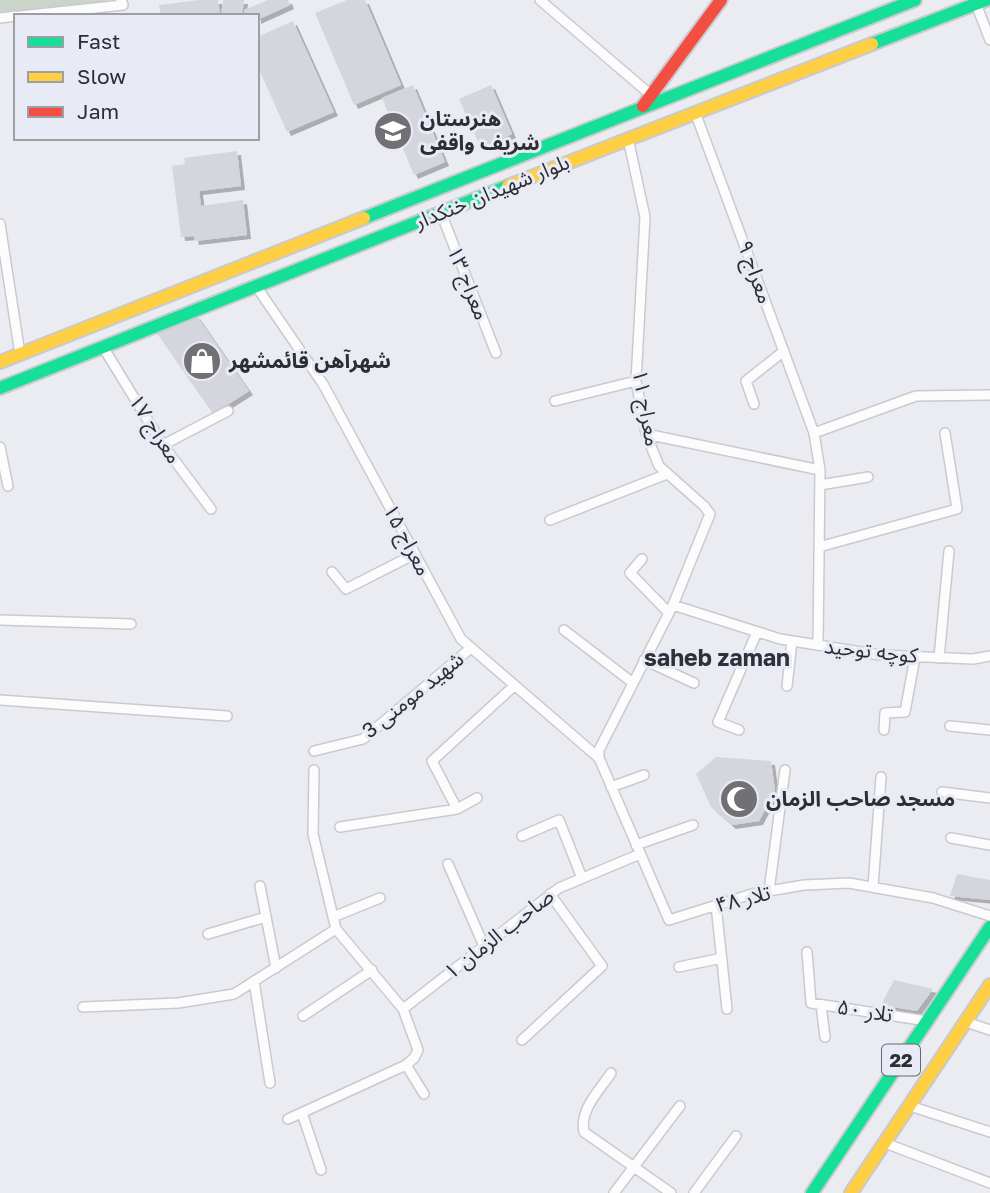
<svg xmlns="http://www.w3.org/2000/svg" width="990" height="1193" viewBox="0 0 990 1193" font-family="'Golos Text','Noto Sans Arabic',sans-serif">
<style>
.green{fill:#cbd4c9}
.building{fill:#d5d5de;filter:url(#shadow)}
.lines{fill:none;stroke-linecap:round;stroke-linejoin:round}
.street-casing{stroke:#c9cacf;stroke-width:12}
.fast-casing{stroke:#c9cacf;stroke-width:16}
.slow-casing{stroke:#c9cacf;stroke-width:16}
.jam-casing{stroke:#c9cacf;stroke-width:16}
.street{stroke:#fcfcfd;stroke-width:9}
.fast{stroke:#16e098;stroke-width:12}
.slow{stroke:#ffcf43;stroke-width:12}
.jam{stroke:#f24e42;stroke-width:12}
.labels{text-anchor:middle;stroke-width:6;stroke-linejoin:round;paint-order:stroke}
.shield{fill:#e8ebf5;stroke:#65676c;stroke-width:2}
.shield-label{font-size:19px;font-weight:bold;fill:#2d2e32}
.poi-label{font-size:21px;font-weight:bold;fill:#2d2e32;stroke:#e8ebf5;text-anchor:start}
.street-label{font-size:21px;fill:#2d2e32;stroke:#e8ebf5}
.neighbourhood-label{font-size:23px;font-weight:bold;fill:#2f3139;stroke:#e8ebf5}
</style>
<defs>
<filter id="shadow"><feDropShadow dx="4" dy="4" stdDeviation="0" flood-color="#0004"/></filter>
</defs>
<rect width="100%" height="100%" fill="#ebecf2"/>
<path class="green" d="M0,0H107L108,3L0,17Z"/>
<path class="building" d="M200,0H218L220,14L215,16H161L159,5Z
M223,0H244L242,16H221Z
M268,0H288L290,5L257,20V16H246L244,10Z
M347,0H365L401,85L354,105L315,13Z
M293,21L334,112L287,132L257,65V37Z
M413,85L445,162L414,175L382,98Z
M491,85L512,134L481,148L459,99Z
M237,151L241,186L199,191L201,206L243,200L247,235L195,241L194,236L181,237L172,166L185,164L184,158Z
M196,315L249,391L213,414L156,332Z
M716,757L771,761L775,791L759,821L732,825L711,807L696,774Z
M957,874L990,880V900L950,896Z
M894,980L933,989L917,1011L881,1005Z"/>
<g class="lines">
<defs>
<path id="street" d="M540,0L651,95
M976,4L990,40
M20,16L123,5L121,0
M0,18L16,16
M695,112L814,433
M441,213L496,353
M0,224L20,354
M256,286L323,384L461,639L599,758L669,920L752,894L804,885L849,883L933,898L990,916
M103,347L163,445L211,509
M555,401L636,381
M754,404L746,381L784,351
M646,434L820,470
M163,445L228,411
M0,447L8,486
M820,485L868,477
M550,520L667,474
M819,547L957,509L945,433
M642,559L630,573L669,613
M332,572L346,589L415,554
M673,605L780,639L880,655L973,659L990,656
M0,620L131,624
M564,630L633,683
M818,645L820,470L814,433L916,396L990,395
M939,658L949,551
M644,660L694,683
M787,686L792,641
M0,700L227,716
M950,726L990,730
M739,730L718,722L757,632
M884,730L885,713L905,712L915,657
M314,751L363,739L471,648
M599,758V750L673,605L710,514L704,506L659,466L646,434L636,381L645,217L628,138
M611,787L644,775
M942,792L990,798
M457,809L477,798
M340,827L457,809L432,761L514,686
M522,836L559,820L582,878
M951,838L990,845
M636,845L693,825
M448,864L484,946
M260,886L276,968
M873,887L881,777
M769,891L785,770
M716,905L727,1009
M333,917L380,898
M208,934L266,917
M807,952L811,1003L927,1021
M679,967L722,958
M254,981L270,1083
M821,1005L825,1037
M83,1007L178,1003L234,994L336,929
M403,1009L559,888L640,854
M303,1016L372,970
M966,1022L990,1030
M522,1040L602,966L550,894
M406,1065L424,1094
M611,1073C600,1090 579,1110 584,1132L671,1193
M910,1106L990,1132
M302,1113L321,1170
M288,1119L406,1065L414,1058L418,1050L403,1009L336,929L313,834L314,770
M885,1143L990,1183
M614,1193L680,1106
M694,1193L736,1136"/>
<path id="fast" d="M872,44L986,0
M364,218L915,0
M0,388L508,186
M812,1193L990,927"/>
<path id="slow" d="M508,186L872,44
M0,362L364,218
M851,1193L990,985"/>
<path id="jam" d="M643,106L721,0"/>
</defs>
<use href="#street" class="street-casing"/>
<use href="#fast" class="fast-casing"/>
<use href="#slow" class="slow-casing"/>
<use href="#jam" class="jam-casing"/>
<use href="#street" class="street"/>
<use href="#fast" class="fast"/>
<use href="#slow" class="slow"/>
<use href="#jam" class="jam"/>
</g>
<defs>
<symbol id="school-disc" viewBox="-11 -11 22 22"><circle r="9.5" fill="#707075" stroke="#e8ebf5"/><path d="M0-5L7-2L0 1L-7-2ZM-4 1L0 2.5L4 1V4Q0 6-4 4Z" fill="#fff"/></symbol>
<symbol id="shop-disc" viewBox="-11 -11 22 22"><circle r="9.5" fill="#707075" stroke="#e8ebf5"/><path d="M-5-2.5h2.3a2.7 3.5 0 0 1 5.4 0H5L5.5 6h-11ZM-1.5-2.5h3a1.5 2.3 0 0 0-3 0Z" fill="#fff"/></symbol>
<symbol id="mosque-disc" viewBox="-11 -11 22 22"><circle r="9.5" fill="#707075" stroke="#e8ebf5"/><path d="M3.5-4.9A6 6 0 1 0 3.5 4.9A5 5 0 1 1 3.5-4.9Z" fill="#fff"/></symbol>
</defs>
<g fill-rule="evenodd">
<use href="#school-disc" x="371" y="109" width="44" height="44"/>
<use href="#shop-disc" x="180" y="339" width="44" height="44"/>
<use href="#mosque-disc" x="717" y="777" width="44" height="44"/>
</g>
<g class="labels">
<rect class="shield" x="882" y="1044.5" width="38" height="31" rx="5"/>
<g class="shield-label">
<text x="901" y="1067">22</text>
</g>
<g class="poi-label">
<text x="420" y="126">هنرستان<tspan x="420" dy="24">شریف واقفی</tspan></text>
<text x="229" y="368">شهرآهن قائمشهر</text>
<text x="766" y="806">مسجد صاحب الزمان</text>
</g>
<g class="street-label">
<text transform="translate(492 192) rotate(-22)" y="7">بلوار شهیدان خنکدار</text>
<text transform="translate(755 272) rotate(70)" y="7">معراج ۹</text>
<text transform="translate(468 283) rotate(68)" y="7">معراج ۱۳</text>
<text transform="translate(646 408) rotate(80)" y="7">معراج ۱۱</text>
<text transform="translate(155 429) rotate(57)" y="7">معراج ۱۷</text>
<text transform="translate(407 540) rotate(62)" y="7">معراج ۱۵</text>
<text transform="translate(871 651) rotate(6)" y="7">کوچه توحید</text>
<text transform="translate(413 695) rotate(-39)" y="7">شهید مومنی 3</text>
<text transform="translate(743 899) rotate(-14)" y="7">تلار ۴۸</text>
<text transform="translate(499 934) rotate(-38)" y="7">صاحب الزمان ۱</text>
<text transform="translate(865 1011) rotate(9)" y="7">تلار ۵۰</text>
</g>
<g class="neighbourhood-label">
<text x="717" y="666">saheb zaman</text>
</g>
</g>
<rect x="14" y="14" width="245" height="126" fill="#e8ebf5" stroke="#9d9fa7" stroke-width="2"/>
<rect x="28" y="37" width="35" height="10" fill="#16e098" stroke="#9d9fa7" stroke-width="2"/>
<text x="77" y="49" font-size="21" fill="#2d2e32">Fast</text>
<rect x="28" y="72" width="35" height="10" fill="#ffcf43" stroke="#9d9fa7" stroke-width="2"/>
<text x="77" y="84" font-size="21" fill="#2d2e32">Slow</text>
<rect x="28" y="107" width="35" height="10" fill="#f24e42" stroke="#9d9fa7" stroke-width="2"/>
<text x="77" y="119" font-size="21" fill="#2d2e32">Jam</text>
</svg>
